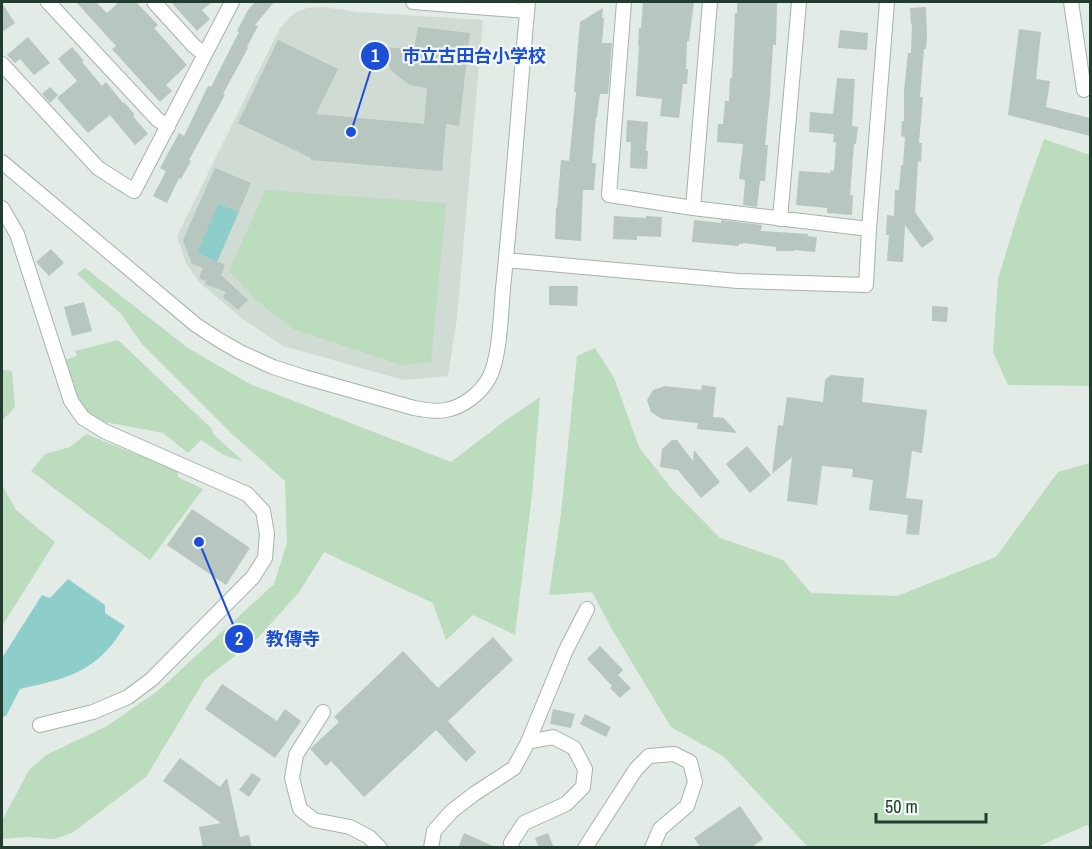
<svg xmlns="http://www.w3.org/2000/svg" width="1092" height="849" viewBox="0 0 1092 849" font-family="'Archivo Narrow','Noto Sans JP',sans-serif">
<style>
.built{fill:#d0dbd4}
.green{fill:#bcdcbe}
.water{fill:#8dcecb}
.building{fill:#b7c6be}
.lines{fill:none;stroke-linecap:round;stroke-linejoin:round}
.minor-casing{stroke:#a5b3ab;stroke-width:16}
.minor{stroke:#fff;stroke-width:14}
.leader{fill:none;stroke:#1d4ed8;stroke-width:2}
.callout-dot{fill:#1d4ed8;stroke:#f2f8f4;stroke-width:2}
.mark-label{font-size:18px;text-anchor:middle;font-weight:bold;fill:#fff}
.callout-label{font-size:18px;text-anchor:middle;font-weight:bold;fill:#1d4ed8;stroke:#f2f8f4;stroke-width:4.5;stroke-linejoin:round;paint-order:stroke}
</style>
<rect width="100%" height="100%" fill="#e2ebe5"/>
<path class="built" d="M323,7L358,12L483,20L457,318L448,376L404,380L283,346L240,317L199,282L186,263L177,236L280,28L290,17L298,11L307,8Z"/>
<path class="green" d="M1044,139L1090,155V386L1008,385L993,352L998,279L1019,210Z
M265,190L446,203L431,362L401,365L293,329L256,300L229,271Z
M85,268L188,348L250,384L451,462L506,420L540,397L532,495L515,635L473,615L446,640L433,603L324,552L300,591L258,638L205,679L146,777L72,833L54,839L27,837L2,839V821L29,770L46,755L107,726L159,690L274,584L287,543L285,481L233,435L142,344L121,314L77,274Z
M118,340L211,428L214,435L244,462L224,455L201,440L188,453L163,433L105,422L84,412L70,392L61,361L77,356L75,351Z
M595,348L614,378L639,447L672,489L720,538L783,560L811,593L897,596L996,557L1058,472L1090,463V827L1087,825L1037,847H808L723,756L671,727L613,631L592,592L549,595L561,514L577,356Z
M2,370L12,371L15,407L2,421Z
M86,434L178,471V477L203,489L150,560L31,471L45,454L70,447Z
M2,485L16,510L55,542L2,626Z"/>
<path class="water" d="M209,199L239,212L217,262L197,253Z
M68,579L105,605V613L125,626C119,634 115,642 108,649C84,676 54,681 20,689L6,716L2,717V658L42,595L50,598Z"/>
<path class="building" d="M76,2H96L107,13L119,2H136L158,25L154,28L187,65L166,85L172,91L160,102L112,49L116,46Z
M171,2H212L202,10L210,19L197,31Z
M255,2H274L255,25L258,26L247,47L248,48L223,94L225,95L189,160L191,161L181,179L179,178L167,203L153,196L166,171L160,168L179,133L184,136L208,86L211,87L239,32L237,31L248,10Z
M643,2H694L689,41H687L686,69H688L687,84H683L679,118L660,116L662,99L636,96L639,45H638L639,28H641Z
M737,2H777L776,45H773L770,95L765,145H768L765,181H760L757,207L743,205L745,180L739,179L743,144L717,142L718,124H723L725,101H729L730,78H732L735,13H737Z
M2,3L15,23L2,32Z
M926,7L927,34L926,49H924L920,97H923L919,143H922L921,162L918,161L915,212L934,239L922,248L905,225L903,262L887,261L889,235H886L887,215L894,216L895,190H899L901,165H903L905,137L901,136L902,121H904V91L908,53H911L912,24H911L910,8Z
M603,8L602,18H604L602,43H612L608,94H600L597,117H596L592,163H596L594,190H583L581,241L555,239L556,208H557L561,160L569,161L576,92H574L580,22Z
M418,27L470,33L459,126L446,124L442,171L311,160V158L238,123L278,40L338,69L316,114L424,124L427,88L410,85L399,77L390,69L387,58L386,47L414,50Z
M1019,29L1041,32L1036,79L1050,81L1046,107L1090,118V136L1008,115Z
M840,30L868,33L867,50L838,48Z
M28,37L50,63L34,75L20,59L15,63L7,55Z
M72,47L84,61L82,62L102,86L106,82L123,103L124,102L135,115L133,116L148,134L135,145L110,115L88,133L57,98L77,81L58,59Z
M837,78L855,79L852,126L858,127L856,144H854L850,195H853L852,215L827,213V208L796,205L799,171L830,173L831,170L834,171L836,142H833L834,134L809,132L810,112L833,114Z
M50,87L58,95L50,103L42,94Z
M627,120L648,122L646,151H648L647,169L630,168L631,142H626Z
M215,168L251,183L239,212L219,203L197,253L225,265L221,275L248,300L238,310L223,297L226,292L205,284L206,281L199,278L203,268L192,264L183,240Z
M614,216L646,218V216L662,217L661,237L637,236V240L613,239Z
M694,220L721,223V220L762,225L761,231L808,234V236L817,237L815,252L794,250V251H776V247L743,243V244H739V246L692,242Z
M51,249L64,263L49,276L36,262Z
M549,286H578L577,306L549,305Z
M84,302L92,331L72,336L64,307Z
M932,306L948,307L947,322L932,321Z
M831,375L864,378L862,402L927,410L922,453L912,451L906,498L923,500L919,535L906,534L908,515L869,510L873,480L852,477L853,469L822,466L817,505L787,501L792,457L772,474L778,425L783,426L787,397L823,402L825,380Z
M702,385L716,387L713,417L724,418L737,433L697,429L698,423L662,419L651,412L647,400L653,390L665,386L701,390Z
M672,440H677L693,461L694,450L720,482L701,498L678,470L660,467L662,449Z
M747,446L771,475L750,493L726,464Z
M192,509L250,548L226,585L167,545Z
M493,637L513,660L448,721L476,752L466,762L436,730L364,797L331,761L326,766L310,749L339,722L334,717L403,651L438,688Z
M600,646L623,670L618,675L631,688L620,698L610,688L612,686L587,659Z
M222,684L277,721L285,709L301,721L275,758L205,709Z
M553,709L575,714L571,728L550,724Z
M585,714L611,727L606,737L580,724Z
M180,758L220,787L227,778L240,837L249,835L252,848H203L199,827L221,823L163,781Z
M252,773L261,779L249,797L239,790Z
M740,806L763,839L750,848H701L694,838Z
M464,833L497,848H458Z
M548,833L554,848H539L535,838Z"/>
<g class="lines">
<defs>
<path id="minor" d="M48,2L157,119L168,127
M154,2L194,46L204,54
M413,2L527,11
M624,2L609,195L693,208L869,229
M1071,2L1084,90
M2,64L98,168L134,191L232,2
M2,162L196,325L219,340L240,352L273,367L304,377L414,408C425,410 435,412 446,410C463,407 481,393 489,378C500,358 501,312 503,288C513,193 519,97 528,2
M2,208L17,234L71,401L83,418L104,431L247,494L263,511L267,534L265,558L253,577L152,679L128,697L93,712L40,725
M693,208L710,2
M780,219L799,2
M506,260L738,281L866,285L869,229L887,2
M323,712L296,755L292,778L300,809L314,820L350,827L369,837L380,848
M528,742L566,650L587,609
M431,848L434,831L452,811L474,794L514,768L528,742L553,737L574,748L585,769L583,787L566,804L524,823L511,843L512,848
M585,848L636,769L649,756L674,754L690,762L695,782L687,806L660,829L652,848"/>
</defs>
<use href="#minor" class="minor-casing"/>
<use href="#minor" class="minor"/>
</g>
<path class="leader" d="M351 132L375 56M199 542L239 639"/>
<g class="callout-dot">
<circle cx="351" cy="132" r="6"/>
<circle cx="199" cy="542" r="6"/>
<circle cx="375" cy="56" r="15"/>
<circle cx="239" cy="639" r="15"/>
</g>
<g class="mark-label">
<text x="375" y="62">1</text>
<text x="239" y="645">2</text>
</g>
<g class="callout-label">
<text x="474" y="62">市立古田台小学校</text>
<text x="293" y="645">教傳寺</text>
</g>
<rect width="1092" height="849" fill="none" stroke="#233c30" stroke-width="6"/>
<path d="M876 813v9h110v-9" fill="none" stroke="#233c30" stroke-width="3"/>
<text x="885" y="813" font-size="18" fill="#233c30" stroke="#f2f8f4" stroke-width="4.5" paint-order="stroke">50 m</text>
</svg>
